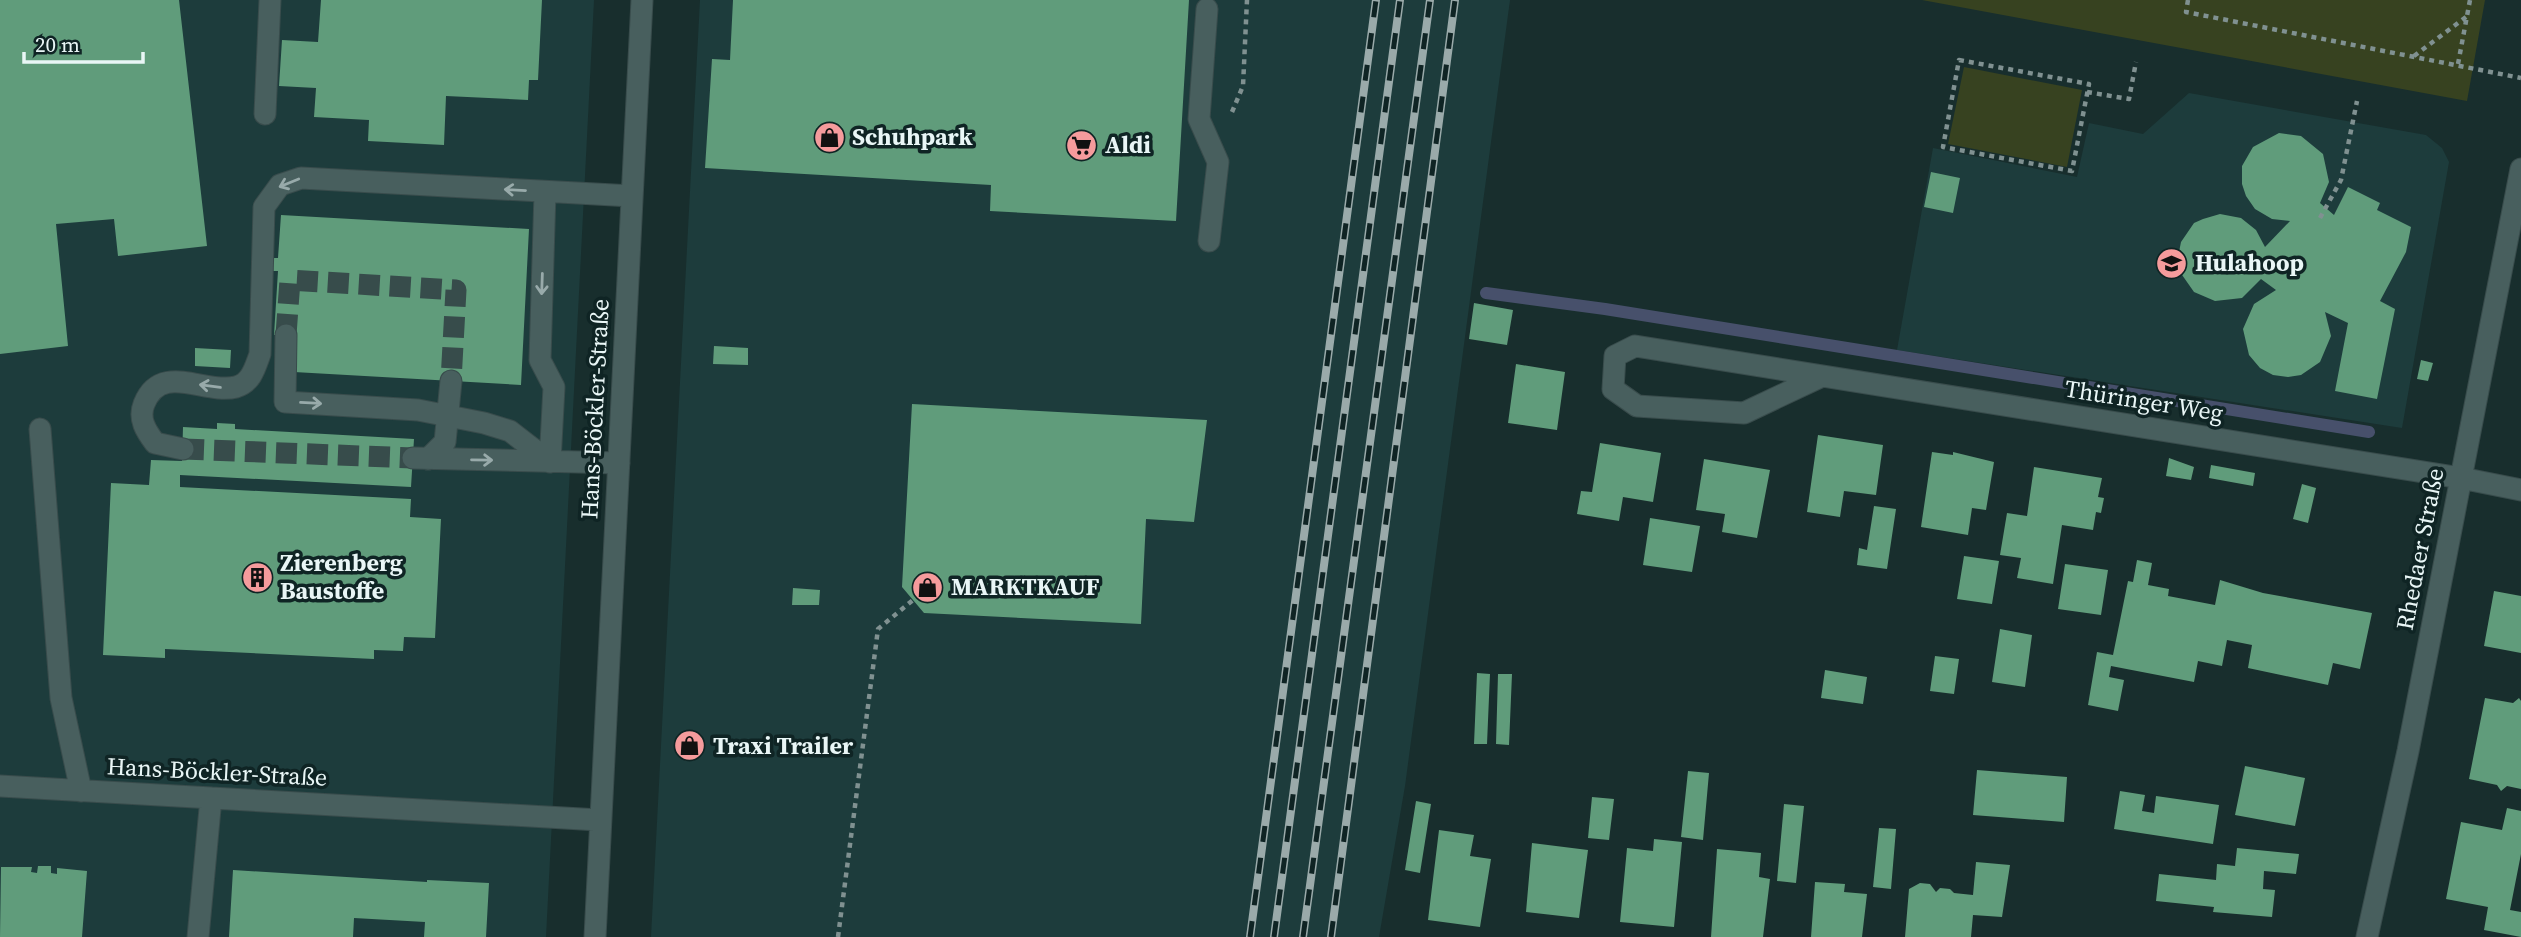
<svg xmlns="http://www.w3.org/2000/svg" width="2521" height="937" viewBox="0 0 2521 937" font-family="'Source Serif 4',serif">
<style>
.built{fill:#1d3c3c}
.green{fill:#374220}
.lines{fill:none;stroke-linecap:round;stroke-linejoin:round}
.stream{stroke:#47506b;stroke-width:12}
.building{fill:#609c7b}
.minor-tunnel{stroke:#374c4b;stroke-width:21;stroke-dasharray:21 10;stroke-linecap:butt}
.minor-casing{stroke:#394c4c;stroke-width:23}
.path{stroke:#809191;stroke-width:4.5;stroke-dasharray:5 5;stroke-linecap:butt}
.minor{stroke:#485f5e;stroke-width:21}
.rail-casing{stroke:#9aaaaa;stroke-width:8}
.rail{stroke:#0f2424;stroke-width:5;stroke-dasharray:16;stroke-linecap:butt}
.oneway{stroke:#98aaaa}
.labels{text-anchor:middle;stroke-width:7;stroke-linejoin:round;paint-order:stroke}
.poi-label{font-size:24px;font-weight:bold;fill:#e9f6f6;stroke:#0f2424;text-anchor:start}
.street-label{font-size:24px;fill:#e9f6f6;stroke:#0f2424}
</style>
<rect width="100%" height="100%" fill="#182e2d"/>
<path class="built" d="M0,0H594L546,937H0Z
M700,0H1510L1405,786L1379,937H651Z
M2189,93L2426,135L2442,148L2449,162L2402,428L1897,350L1933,148L2077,177L2089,123L2143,134Z"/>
<path class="green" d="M1922,0H2485L2467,101Z
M1964,67L2082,90L2067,167L1948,144Z"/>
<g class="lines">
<path class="stream" d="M1486,293L1605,309L2369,432"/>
</g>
<path class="building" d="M0,0H179L207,246L118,256L114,219L56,224L68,346L0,354Z
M321,0H542L538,80H529L528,100L446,96L444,145L368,141L369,120L314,117L316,88L279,86L282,40L318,42Z
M733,0H1189L1176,221L990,211L991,185L705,168L712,59L730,60Z
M2279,133L2301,136L2323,154L2329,182L2320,203L2334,215L2348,187L2380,203L2377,210L2411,227L2406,252L2380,301L2395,309L2377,399L2335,391L2348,323L2325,312L2331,336L2320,362L2301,375L2288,377L2273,375L2260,368L2249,355L2243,329L2254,304L2276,290L2261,279L2242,298L2215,301L2194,292L2180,272L2178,257L2181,242L2194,223L2203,219L2220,214L2241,218L2256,230L2265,247L2290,221L2272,219L2255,209L2246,196L2242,184V166L2253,147Z
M1931,172L1960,178L1953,213L1924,207Z
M281,215L529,229L521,385L294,372L286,335H274L278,271H270L271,258H278Z
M1474,303L1513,310L1507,345L1469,339Z
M714,346L748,348V365L713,364Z
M195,348L231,350L230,368L195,366Z
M2421,360L2433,363L2428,381L2417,379Z
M1516,364L1565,372L1557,430L1508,423Z
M912,404L1207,420L1194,522L1146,519L1141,624L924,613L902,587Z
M217,423L235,424V429L414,439L411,487L180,475V487L411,499L410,517L441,519L435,638L404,637L403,651L374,650V659L165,649V658L103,655L111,483L149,485L151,460L182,461L183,427L217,429Z
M1818,435L1883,445L1876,495L1844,491L1840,517L1807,512Z
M1600,443L1661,453L1653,502L1623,497L1619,521L1577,514L1581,491L1592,492Z
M1932,452L1953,455V452L1994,462L1986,510L1972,508L1968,535L1921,527Z
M2169,458L2194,467L2191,480L2166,476Z
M1704,459L1770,470L1757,538L1722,532L1725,514L1696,510Z
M2211,465L2255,473L2253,486L2209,478Z
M2034,467L2102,478L2098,497L2104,498L2101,513L2096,512L2093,530L2062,525L2053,584L2017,578L2021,558L2000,555L2007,513L2027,516Z
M2302,484L2316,488L2308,523L2293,519Z
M1874,506L1896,509L1887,569L1857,565L1859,548L1867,550Z
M1650,518L1700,526L1692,572L1643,565Z
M1964,556L1999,561L1992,604L1957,599Z
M2137,560L2152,563L2148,585L2169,589L2168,596L2215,605L2220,580L2263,593L2372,613L2360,669L2333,663L2328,685L2248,668L2252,645L2227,640L2222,666L2198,661L2194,682L2111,666L2109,677L2124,680L2118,711L2088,705L2097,652L2113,655L2128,581L2133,582Z
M2065,564L2108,570L2101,615L2058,609Z
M793,588L820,590L819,605H792Z
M2494,591L2521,596V653L2484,646Z
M2000,629L2032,635L2025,687L1992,682Z
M1935,656L1959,659L1954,694L1930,691Z
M1825,670L1867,677L1863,704L1821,698Z
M1477,673L1490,674L1487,744H1474Z
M1498,674H1512L1509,745L1496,744Z
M2485,698L2513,703L2519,698L2521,701V789L2507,786L2501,791L2497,785L2469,779Z
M2245,766L2305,778L2295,826L2235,815Z
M1977,770L2067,777L2064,822L1973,815Z
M1688,771L1709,773L1703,840L1681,837Z
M2120,791L2145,795L2142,811L2154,813L2156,796L2219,805L2213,844L2114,829Z
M1592,797L1614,799L1609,840L1588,838Z
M1416,801L1431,804L1420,873L1405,870Z
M1784,804L1804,806L1796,883L1777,881Z
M2507,808L2521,811V854L2510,910L2521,912V937L2484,930L2488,907L2446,899L2461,822L2502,830Z
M1879,828L1896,829L1891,889L1873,887Z
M1439,830L1474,835L1470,856L1491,859L1480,927L1428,920Z
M1654,839L1682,842L1674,927L1620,922L1627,848L1653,851Z
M1532,843L1588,850L1579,918L1526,912Z
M2237,848L2299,854L2296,874L2264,871L2263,889L2275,890L2272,917L2213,912L2214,907L2156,901L2159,874L2216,880L2217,864L2235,866Z
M1717,849L1761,853L1759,877L1770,879L1763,937H1711Z
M1976,862L2010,865L2002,917L1973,915L1971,937H1905L1909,889L1920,883L1930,884L1936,892L1940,888L1950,889L1954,893L1973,895Z
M38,866H51V873L57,874V868L87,871L82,937H0L1,867H32L31,872L37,873Z
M233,870L427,882V880L489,883L486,937H424L425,922L354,918L353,937H229Z
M1815,882L1845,884L1844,892L1867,894L1862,937H1811Z"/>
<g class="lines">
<path class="minor-tunnel" d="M286,335L290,280L456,290L451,381
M183,449L413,458"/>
<defs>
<path id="minor" d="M1207,9L1199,119L1218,162L1209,241
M265,114L270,0
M545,192L540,360L554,387L550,462
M286,335L285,402L418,410L484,423L510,431L550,462
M1820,377L1744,413L1637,406L1613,389L1615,356L1635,346L2461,478L2521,490
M40,429L61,698L81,791
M183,449L155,443C146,431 138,419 144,404C161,361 205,395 236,387C251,383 255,368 260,354L264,207L280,185L301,178L632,196
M413,458L619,463
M428,459L445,442L451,381
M0,786L599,820
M198,937L211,798
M595,937L642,0
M2367,937L2408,751L2521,169"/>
</defs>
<use href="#minor" class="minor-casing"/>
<path class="path" d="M2188,0L2186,12L2521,78
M2414,56L2466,17
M1959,60L2089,84L2072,171L1943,147Z
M2458,64L2470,0
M2087,92L2129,99L2136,62
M1232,112L1243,86L1247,0
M2320,218L2341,180L2357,101
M838,937L878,629L913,600"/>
<use href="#minor" class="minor"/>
<defs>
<path id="rail" d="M1250,937L1376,0
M1274,937L1400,0
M1303,937L1430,0
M1331,937L1455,0"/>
</defs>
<use href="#rail" class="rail-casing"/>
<use href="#rail" class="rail"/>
</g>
<defs><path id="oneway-shaft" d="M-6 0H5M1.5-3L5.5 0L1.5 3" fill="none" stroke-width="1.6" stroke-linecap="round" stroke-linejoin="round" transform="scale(1.75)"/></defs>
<g class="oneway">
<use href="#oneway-shaft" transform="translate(289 183) rotate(158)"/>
<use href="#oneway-shaft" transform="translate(515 190) rotate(-177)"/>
<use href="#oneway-shaft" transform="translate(542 284) rotate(92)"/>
<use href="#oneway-shaft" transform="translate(210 386) rotate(-172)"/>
<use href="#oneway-shaft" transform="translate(311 403) rotate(3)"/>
<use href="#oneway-shaft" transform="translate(482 460) rotate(1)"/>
</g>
<defs>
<symbol id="shop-disc" viewBox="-11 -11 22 22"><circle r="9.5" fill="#f59b9c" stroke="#0f2424"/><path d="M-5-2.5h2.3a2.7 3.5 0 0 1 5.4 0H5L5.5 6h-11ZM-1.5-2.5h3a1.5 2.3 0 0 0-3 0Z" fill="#111"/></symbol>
<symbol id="supermarket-disc" viewBox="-11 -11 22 22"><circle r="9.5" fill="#f59b9c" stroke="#0f2424"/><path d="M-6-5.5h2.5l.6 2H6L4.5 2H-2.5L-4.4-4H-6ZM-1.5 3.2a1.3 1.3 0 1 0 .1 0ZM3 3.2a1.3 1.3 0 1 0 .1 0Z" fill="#111"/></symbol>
<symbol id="school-disc" viewBox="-11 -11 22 22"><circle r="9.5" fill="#f59b9c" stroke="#0f2424"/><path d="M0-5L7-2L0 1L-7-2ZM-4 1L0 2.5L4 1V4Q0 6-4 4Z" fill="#111"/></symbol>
<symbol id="building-disc" viewBox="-11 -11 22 22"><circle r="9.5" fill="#f59b9c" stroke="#0f2424"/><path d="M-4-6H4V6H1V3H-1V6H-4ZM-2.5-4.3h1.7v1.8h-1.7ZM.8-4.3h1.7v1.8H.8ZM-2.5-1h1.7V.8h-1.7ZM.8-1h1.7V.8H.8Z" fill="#111"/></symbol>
</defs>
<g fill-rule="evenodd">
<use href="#shop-disc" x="812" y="120" width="35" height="35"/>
<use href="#supermarket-disc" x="1064" y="128" width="35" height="35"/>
<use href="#school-disc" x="2154" y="246" width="35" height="35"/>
<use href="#building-disc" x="240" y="560" width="35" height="35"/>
<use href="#shop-disc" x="910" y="570" width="35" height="35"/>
<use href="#shop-disc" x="672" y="728" width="35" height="35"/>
</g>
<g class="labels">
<g class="poi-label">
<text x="852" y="145">Schuhpark</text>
<text x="1105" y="153">Aldi</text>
<text x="2195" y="271">Hulahoop</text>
<text x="280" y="571">Zierenberg<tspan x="280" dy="28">Baustoffe</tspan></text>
<text x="951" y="595">MARKTKAUF</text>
<text x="713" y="754">Traxi Trailer</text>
</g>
<g class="street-label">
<text transform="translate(2144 401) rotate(9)" y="8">Thüringer Weg</text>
<text transform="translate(595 409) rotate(-87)" y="8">Hans-Böckler-Straße</text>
<text transform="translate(2420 549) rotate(-79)" y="8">Rhedaer Straße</text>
<text transform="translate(217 772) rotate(3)" y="8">Hans-Böckler-Straße</text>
</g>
</g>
<path d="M24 52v10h119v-10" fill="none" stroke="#e9f6f6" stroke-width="3.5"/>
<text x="35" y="52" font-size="21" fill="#e9f6f6" stroke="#0f2424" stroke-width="5" paint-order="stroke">20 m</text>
</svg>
